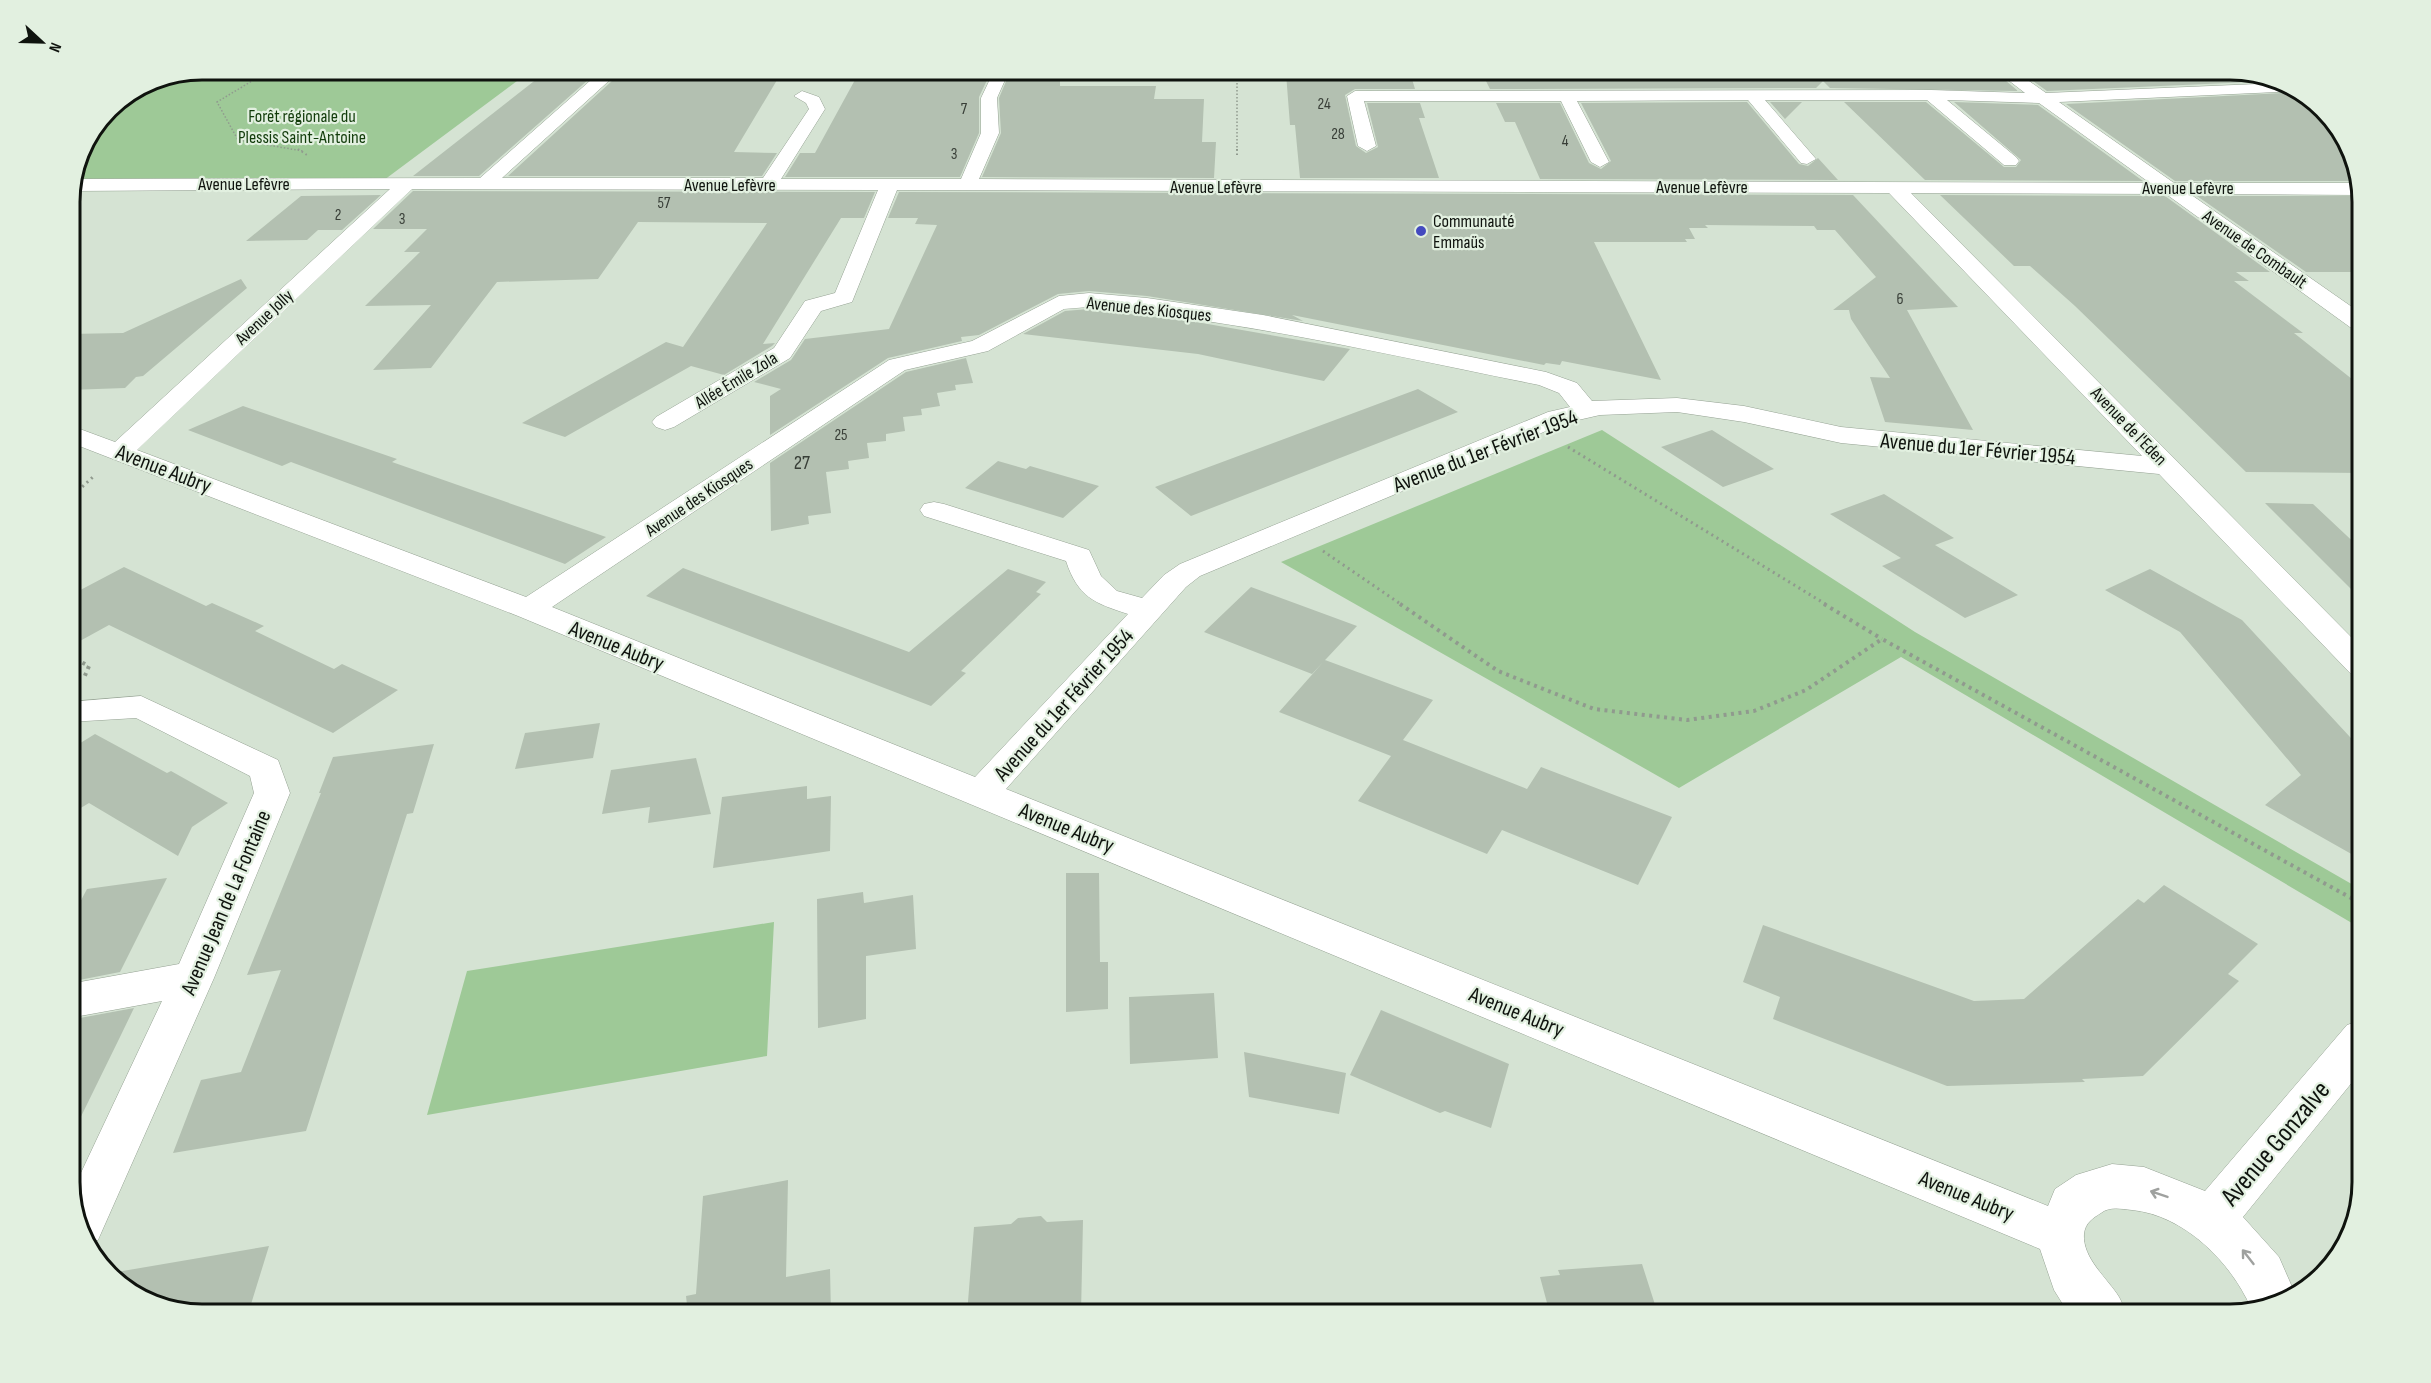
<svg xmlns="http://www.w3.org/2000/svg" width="2431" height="1383" viewBox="0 0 2431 1383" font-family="'Sofia Sans Condensed',sans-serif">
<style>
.green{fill:#9ec997}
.building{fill:#b3c0b1}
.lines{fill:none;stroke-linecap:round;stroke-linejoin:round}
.minor-casing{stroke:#95a293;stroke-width:1}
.path-far3{stroke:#909a8e;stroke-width:1.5;stroke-dasharray:1.5 2;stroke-linecap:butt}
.path-far2{stroke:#909a8e;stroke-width:2;stroke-dasharray:1.5 3;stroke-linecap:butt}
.path-far1{stroke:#909a8e;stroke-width:3;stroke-dasharray:2 4;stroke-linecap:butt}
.path{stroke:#909a8e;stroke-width:4;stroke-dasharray:3 4.5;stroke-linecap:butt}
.minor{fill:#fff;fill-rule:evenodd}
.oneway{stroke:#9fa19f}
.poi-dot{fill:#444abf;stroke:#e2f0e0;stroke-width:2}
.labels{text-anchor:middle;stroke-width:4.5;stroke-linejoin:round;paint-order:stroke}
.far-number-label{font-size:16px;fill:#383e37}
.far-park-label{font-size:18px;fill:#123c0b;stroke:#e2f0e0}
.far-street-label{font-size:18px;fill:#0f130e;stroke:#e2f0e0}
.far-poi-label{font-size:18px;fill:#0f130e;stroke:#e2f0e0;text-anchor:start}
.number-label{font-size:20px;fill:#383e37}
.street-label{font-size:22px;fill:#0f130e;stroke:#e2f0e0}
.near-street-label{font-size:27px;fill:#0f130e;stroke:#e2f0e0}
.rim{fill:none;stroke:#0f130e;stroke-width:3}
</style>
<rect width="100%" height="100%" fill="#d5e3d3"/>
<path class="green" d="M202,69H533L380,183H72L79,151L108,108L151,79Z
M1602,430L1915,632L2362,890V929L1901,657L1679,788L1281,562Z
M774,922L767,1056L427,1115L467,971Z"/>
<path class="building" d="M1934,69H1992L2018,91L1830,88L1823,81L1816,88L1490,89L1484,77L1943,76Z
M2016,69H2229L2274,81L2047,91Z
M547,71L597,72L479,176H413Z
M636,72L780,75L734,152L777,153L762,176H508L613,80Z
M946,73L994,74L989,76L979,97V133L960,177H785L800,153H815L856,78L943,79Z
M1286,73L1400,74L1401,79H1412L1415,89H1355L1345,95L1356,146L1366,153L1378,147L1367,103H1420L1425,118H1419L1439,178H1300L1295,125H1290Z
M999,74H1060V86H1156L1154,99H1204L1202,142H1216L1214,178L982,177L1001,133L999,98L1007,79Z
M2301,92L2344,135L2358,181H2175L2066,104Z
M1747,102L1799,164L1808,166L1818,158L1838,180L1540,179L1515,122H1505L1496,103H1560L1589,163L1601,169L1611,161L1581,103Z
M1770,102H1802L1785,119Z
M1844,102H1926L2004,167H2016L2021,160L1954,102L2038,105L2143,181L1925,180Z
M413,191L875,192L864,218H841L763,344L775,343L772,346L724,375L691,366L565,437L522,423L666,342L683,347L767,223L638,222L598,279L497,282L431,368L373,370L431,305L365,306L420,252H404L427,229H373Z
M899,192L1853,195L1958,307L1907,310L1973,430L1885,422L1870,377L1890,378L1851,319L1849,310H1833L1876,277L1835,230H1817L1814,226L1705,225L1708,228H1689L1695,239H1685L1687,242H1594L1661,380L1562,361L1560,365L1546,363L1544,365L1292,315L1303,321L1147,296L1089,291L1058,294L979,335L961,337L962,341L888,358L770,435V396L781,389L754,382L791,360L805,339L889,329L937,225L915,224L918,218H888Z
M381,195L342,230H318L307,240L246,241L301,196Z
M1940,195L2165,196L2270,272H2236L2249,281H2234L2303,333H2294L2362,387V473L2246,472L2075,306L2030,266H2014Z
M2197,196H2362V272H2306Z
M241,279L247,288L143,376L136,377L125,388L69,390V334L123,333Z
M1089,309L1202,323L1350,349L1324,381L1198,354L1023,334L1065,311Z
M966,358L973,383L955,385L956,390L937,393L940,406L921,409L922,415L903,417L905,431L886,434V441L867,443L869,458L848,461L849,469L826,472L831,513L808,516L809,524L771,531L770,463L906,372Z
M1418,389L1458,412L1191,516L1155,487Z
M243,406L397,459L392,462L606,537L565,564L291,462L282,466L188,430Z
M1712,430L1774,469L1723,487L1661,447Z
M998,461L1026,469L1030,466L1099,486L1063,518L965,488Z
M1884,494L1954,538L1935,545L2018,595L1965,618L1882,566L1901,558L1830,514Z
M2265,503L2313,504L2362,550V600Z
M124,567L206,606L212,603L264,626L255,631L334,669L342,664L398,690L333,733L109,625L69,647V596Z
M683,568L909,652L1008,569L1046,582L1036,592L1041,594L961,671L966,673L931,706L646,596Z
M2150,569L2242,620L2362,750V860L2265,805L2301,775L2180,632L2105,590Z
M1251,587L1357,626L1312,674L1204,632Z
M1325,660L1433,700L1403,740L1527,789L1541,767L1672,817L1638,885L1502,830L1487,854L1358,801L1391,756L1279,712Z
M600,723L593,758L515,769L525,733Z
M95,734L167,773L171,771L228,803L192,827L178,856L89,803L69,815V750Z
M434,744L413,813L407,814L306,1131L173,1153L201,1080L241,1072L281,970L247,975L321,793H319L333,757Z
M696,758L711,814L648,823L650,807L602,814L611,770Z
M807,786V799L831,796L830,851L713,868L722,797Z
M1066,873H1099L1100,962H1108V1009L1066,1012Z
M167,878L120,972L69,982V923L87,889Z
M2164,885L2258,944L2228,974L2239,981L2143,1076L2082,1079L2085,1082L1947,1086L1773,1019L1780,997L1743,982L1763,925L1974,1001L2024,999L2138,899L2144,903Z
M863,892L864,903L913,895L916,949L866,956V1019L818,1028L817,899Z
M1214,993L1218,1058L1130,1064L1129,997Z
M134,1008L120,1037L69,1141V1020Z
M1381,1010L1509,1064L1491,1128L1445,1111L1440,1113L1350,1075Z
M1244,1052L1346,1073L1339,1114L1249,1097Z
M788,1180L786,1277L830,1269L831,1314H688L686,1296L696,1294L703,1196Z
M1041,1216L1047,1222L1083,1220L1081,1314H967L974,1227L1011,1224L1018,1218Z
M269,1246L248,1314H202L136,1296L111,1273Z
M1642,1264L1658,1314H1550L1540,1277L1560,1275L1558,1270Z"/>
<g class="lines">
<defs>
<path id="minor" d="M610,69H636L633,72L612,78L502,178H763L809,109L806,103L794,96L802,91L819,97L825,109L781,179H961L981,133V98L991,77L997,75L1005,80L997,98L999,133L979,179L2150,183L2039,103L1947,100L2016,157L2019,161L2016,165H2004L1927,100H1765L1816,159L1807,164L1801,163L1748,100L1577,101L1609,162L1600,167L1591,162L1561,101H1364L1376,146L1367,151L1358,146L1347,96L1355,91L1931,90L2025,93L1994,69H2012L2046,93L2281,83L2295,87L2299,91L2059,102L2174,183H2359L2360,195L2190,194L2362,314V332L2354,330L2166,194L1911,193L2362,648V677L2351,674L2159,474L1841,443L1744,422L1677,412L1600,415L1565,423L1200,576L1186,587L1006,789L2048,1206L2055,1189L2076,1175L2112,1164L2144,1167L2205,1191L2347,1025L2362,1020V1070L2243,1217L2279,1257L2296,1296L2251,1308C2231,1262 2184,1215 2132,1210C2121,1209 2110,1206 2101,1213C2093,1218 2085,1223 2084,1234C2082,1258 2108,1279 2119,1297C2122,1302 2124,1309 2126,1314H2069L2054,1290L2040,1249L518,616L69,442V425L115,442L390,189L71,191L73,179L480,178L600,72ZM412,189L878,190L835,293L805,301L774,348L656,417L652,422L656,427L665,430L674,427L790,358L821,311L852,302L897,190L1889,193L2142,456L1841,427L1744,406L1677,398L1592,401L1577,383L1546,372L1263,315L1147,298L1089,293L1059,296L972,341L889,360L526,597L137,450ZM1089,307C1241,320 1390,355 1539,385L1559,393L1570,407L1548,412L1180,564L1164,575L1142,598L1117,591L1101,576L1089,550L944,504L934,502L924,504L920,510L924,516L1066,561C1078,597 1094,603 1128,614L975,777L552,607L905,370L988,351L1064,309Z
M141,696L278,760L290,793L214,978L98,1240L88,1244L71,1194L162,1001L69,1018V984L179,964L254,793L250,776L136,718L69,722V702Z"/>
</defs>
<use href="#minor" class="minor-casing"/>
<path class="path-far3" d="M272,69L217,102L238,140L303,151
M1237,69V151"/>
<path class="path-far2" d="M298,149L307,155
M1237,149V158"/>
<path class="path-far1" d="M1568,447L1827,605
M69,499L94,476
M1323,551L1402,605"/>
<path class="path" d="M1400,604L1498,671L1594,709L1687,720L1754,711L1806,690L1882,639L2362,904
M1824,604L1882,639
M69,656L89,666L84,678"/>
<use href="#minor" class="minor"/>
</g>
<defs><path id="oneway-shaft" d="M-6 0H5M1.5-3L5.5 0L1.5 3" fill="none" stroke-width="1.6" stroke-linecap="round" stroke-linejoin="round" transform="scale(1.5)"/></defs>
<g class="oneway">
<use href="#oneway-shaft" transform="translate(2159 1194) rotate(-161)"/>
<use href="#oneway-shaft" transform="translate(2248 1257) rotate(-128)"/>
</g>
<circle class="poi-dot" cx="1421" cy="231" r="6"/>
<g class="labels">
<g class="far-number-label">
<text x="1324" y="109">24</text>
<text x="964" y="114">7</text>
<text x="1338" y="139">28</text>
<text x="1565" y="146">4</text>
<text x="954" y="159">3</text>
<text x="664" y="208">57</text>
<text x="338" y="220">2</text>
<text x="402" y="224">3</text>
<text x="1900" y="304">6</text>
<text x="841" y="440">25</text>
</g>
<g class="far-park-label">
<text x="302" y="122">Forêt régionale du<tspan x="302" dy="21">Plessis Saint-Antoine</tspan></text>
</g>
<g class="far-street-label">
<text x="244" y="190">Avenue Lefèvre</text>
<text x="730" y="191">Avenue Lefèvre</text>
<text x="1216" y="193">Avenue Lefèvre</text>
<text x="1702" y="193">Avenue Lefèvre</text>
<text x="2188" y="194">Avenue Lefèvre</text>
<text transform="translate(2255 249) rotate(35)" y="6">Avenue de Combault</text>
<text transform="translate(1149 309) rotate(6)" y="6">Avenue des Kiosques</text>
<text transform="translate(264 317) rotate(-43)" y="6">Avenue Jolly</text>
<text transform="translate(736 380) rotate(-31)" y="6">Allée Émile Zola</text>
<text transform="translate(2129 426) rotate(46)" y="6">Avenue de l'Eden</text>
<text transform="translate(699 497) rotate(-34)" y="6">Avenue des Kiosques</text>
</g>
<g class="far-poi-label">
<text x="1433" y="227">Communauté<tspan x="1433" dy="21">Emmaüs</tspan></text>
</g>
<g class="number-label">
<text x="802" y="469">27</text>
</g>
<g class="street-label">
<text transform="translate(1978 448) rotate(5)" y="8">Avenue du 1er Février 1954</text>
<text transform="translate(1485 450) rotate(-21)" y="8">Avenue du 1er Février 1954</text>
<text transform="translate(164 468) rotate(21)" y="8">Avenue Aubry</text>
<text transform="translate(617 645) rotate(22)" y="8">Avenue Aubry</text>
<text transform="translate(1063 704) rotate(-48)" y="8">Avenue du 1er Février 1954</text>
<text transform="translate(1067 827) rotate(22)" y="8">Avenue Aubry</text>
<text transform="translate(225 902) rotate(-67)" y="8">Avenue Jean de La Fontaine</text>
<text transform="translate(1517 1011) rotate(22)" y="8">Avenue Aubry</text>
<text transform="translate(1967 1195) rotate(22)" y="8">Avenue Aubry</text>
</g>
<g class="near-street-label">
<text transform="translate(2275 1143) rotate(-50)" y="9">Avenue Gonzalve</text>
</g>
</g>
<path d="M0 0H2431V1383H0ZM202 80H2230A122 122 0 0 1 2352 202V1182A122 122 0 0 1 2230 1304H202A122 122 0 0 1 80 1182V202A122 122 0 0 1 202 80Z" fill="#e2f0e0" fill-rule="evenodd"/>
<path class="rim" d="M202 80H2230A122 122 0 0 1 2352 202V1182A122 122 0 0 1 2230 1304H202A122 122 0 0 1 80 1182V202A122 122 0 0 1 202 80Z"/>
<g transform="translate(42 42) rotate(112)" stroke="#e2f0e0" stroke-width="4.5" paint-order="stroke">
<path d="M0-4.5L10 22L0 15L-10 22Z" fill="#0f130e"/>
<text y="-9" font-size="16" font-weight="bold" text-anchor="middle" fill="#0f130e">N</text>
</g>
</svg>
